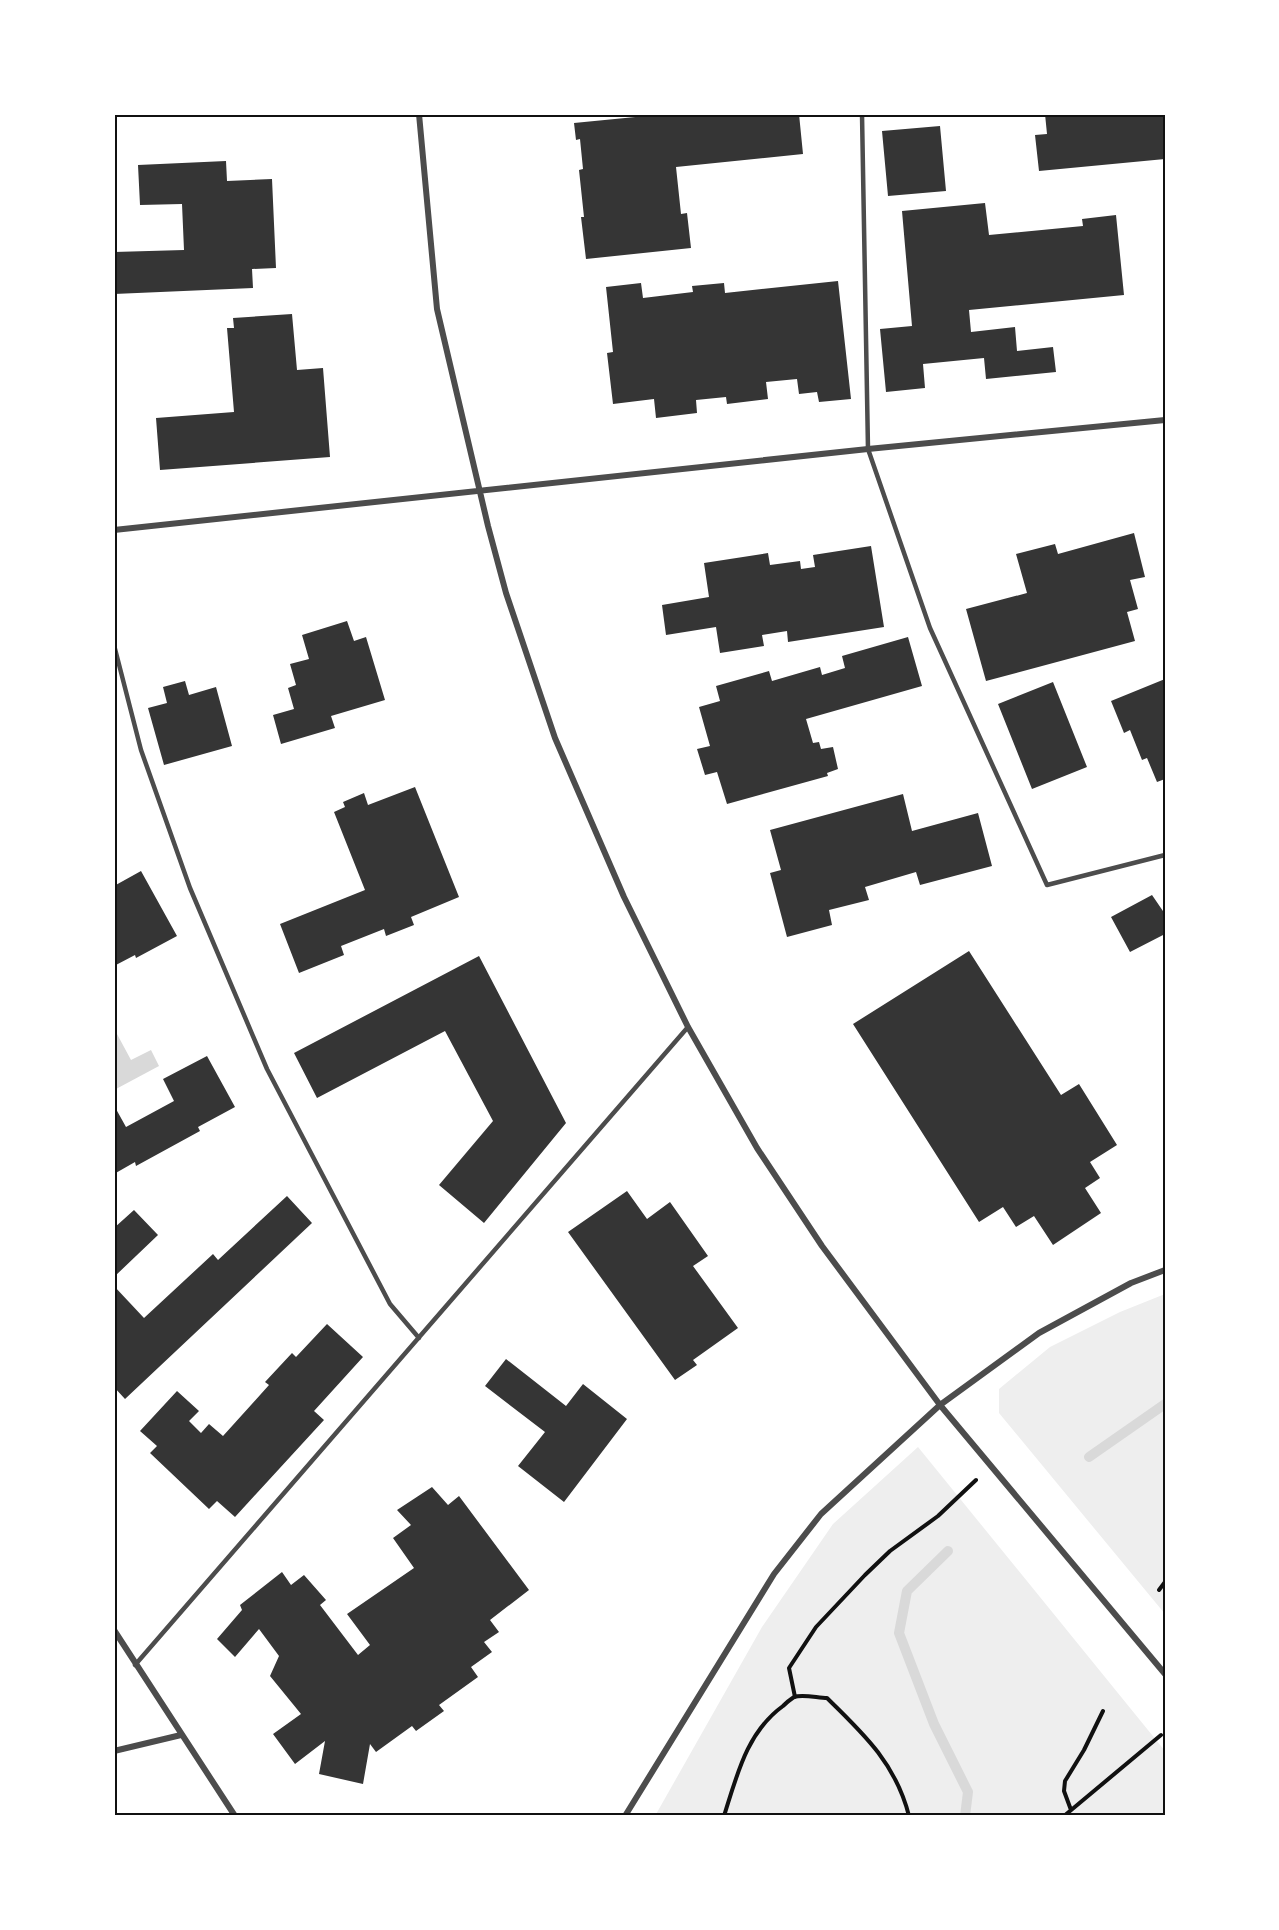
<svg xmlns="http://www.w3.org/2000/svg" width="1279" height="1930" viewBox="0 0 1279 1930" font-family="'PT Sans Narrow',sans-serif">
<style>
.green{fill:#eee}
.water{fill:#d9d9d9}
.lines{fill:none;stroke-linecap:round;stroke-linejoin:round}
.stream{stroke:#d9d9d9;stroke-width:10}
.building{fill:#353535}
.path{stroke:#111;stroke-width:4}
.service{stroke:#4c4c4c;stroke-width:4.5}
.minor{stroke:#4c4c4c;stroke-width:6}
.neatline{fill:none;stroke:#111;stroke-width:2}
</style>
<rect width="100%" height="100%" fill="#fff"/>
<path class="green" d="M1165,1294V1614L999,1413V1389L1050,1347L1120,1312Z
M918,1447L1165,1751V1816H655L762,1627L833,1524Z"/>
<path class="water" d="M117,1034L131,1060L151,1050L159,1066L116,1089L114,1085V1036Z"/>
<g class="lines">
<path class="stream" d="M1089,1457L1165,1404
M948,1551L907,1591L899,1633L934,1724L968,1792L965,1816"/>
</g>
<path class="building" d="M666,114H799L803,154L676,167L681,214L687,213L691,248L586,259L581,217H584L579,170L583,169L580,139L576,140L574,123Z
M1045,114H1165V159L1039,171L1035,135L1047,134Z
M940,126L946,191L888,196L882,131Z
M226,161L227,181L272,179L276,268L252,269L253,288L114,294V252L184,250L182,204L140,205L138,165Z
M985,203L989,235L1083,226L1082,219L1116,215L1124,295L969,310L971,332L1015,327L1017,351L1053,347L1056,372L986,379L984,358L923,364L925,388L886,392L880,329L912,326L902,211Z
M838,281L851,399L819,402L817,392L799,394L797,379L766,382L768,399L727,404L726,397L696,400L697,413L656,418L654,399L613,404L607,353L613,352L606,287L641,283L643,298L693,292L692,286L724,283L725,293Z
M292,314L297,370L323,368L330,457L160,470L156,418L234,412L227,328H234L233,318Z
M1134,533L1145,577L1130,580L1138,609L1127,612L1135,641L986,681L966,609L1027,593L1016,554L1055,544L1058,554Z
M871,546L884,627L788,642L787,631L762,635L764,646L720,653L716,627L666,635L662,605L709,597L704,563L768,553L770,565L800,561L801,569L815,567L813,555Z
M347,621L354,641L366,637L385,700L331,716L335,728L281,744L273,715L294,709L288,688L296,685L290,664L309,659L302,635Z
M908,637L922,686L806,719L813,743L819,742L821,749L833,747L838,769L827,773L828,776L727,804L717,772L705,775L697,749L710,746L699,707L720,701L716,686L769,671L772,681L820,667L822,675L845,668L842,656Z
M1165,679V779L1157,782L1147,758L1142,760L1130,730L1124,733L1111,701Z
M185,681L189,695L216,687L232,746L164,765L148,708L167,703L163,687Z
M1053,682L1087,767L1032,789L998,704Z
M415,787L459,897L411,917L414,925L386,936L384,929L341,946L344,955L299,973L280,924L365,890L334,812L345,807L343,802L364,793L368,805Z
M903,794L912,831L978,813L992,866L920,885L916,872L865,887L869,900L829,910L832,925L787,937L770,873L781,870L770,830Z
M141,871L177,936L136,958L135,955L114,966V886Z
M1152,895L1165,914V934L1130,952L1111,917Z
M969,951L1061,1095L1079,1084L1117,1145L1090,1162L1100,1178L1085,1188L1101,1213L1053,1245L1034,1216L1016,1227L1003,1207L979,1222L853,1024Z
M479,956L566,1123L484,1223L439,1185L493,1121L445,1031L317,1098L294,1053Z
M207,1056L235,1107L198,1127L200,1131L136,1166L135,1162L114,1174V1110L116,1109L126,1127L174,1101L163,1079Z
M627,1191L647,1219L670,1202L708,1256L693,1266L738,1328L693,1360L697,1365L675,1380L568,1232Z
M287,1196L312,1223L125,1399L114,1387V1286L144,1318L213,1254L218,1260Z
M134,1210L158,1235L114,1277V1228Z
M327,1324L363,1357L314,1411L324,1420L235,1517L217,1501L209,1509L150,1453L157,1446L140,1431L177,1391L199,1411L189,1421L201,1433L209,1424L223,1436L269,1385L265,1382L292,1353L296,1357Z
M506,1359L566,1406L583,1384L627,1419L564,1502L518,1466L545,1432L485,1386Z
M432,1487L448,1505L459,1496L529,1590L490,1620L499,1632L484,1642L492,1652L471,1667L478,1677L439,1705L444,1711L416,1731L412,1726L376,1752L370,1744L363,1784L319,1774L325,1741L295,1764L273,1734L301,1714L270,1676L279,1656L259,1629L235,1657L217,1639L242,1610L240,1605L282,1572L291,1585L304,1575L326,1600L320,1605L358,1655L370,1645L347,1614L414,1568L393,1538L411,1525L397,1510Z"/>
<g class="lines">
<path class="path" d="M1159,1590L1165,1582
M795,1697L789,1668L816,1627L865,1575L890,1551L938,1516L976,1480
M1071,1810L1064,1791L1065,1781L1084,1750L1103,1711
M724,1816C737,1775 747,1732 783,1706C786,1703 791,1699 794,1697C803,1694 818,1698 827,1698C864,1734 896,1764 909,1816
M1064,1816L1161,1735"/>
<path class="service" d="M862,114L868,449L930,628L1047,885L1165,855
M114,645L141,750L190,888L267,1069L390,1304L419,1338
M135,1665L688,1027"/>
<path class="minor" d="M419,114L437,309L488,526L506,593L555,738L624,897L688,1027L757,1148L822,1246L940,1405L1165,1674
M114,530L868,449L1165,420
M114,1630L235,1816
M114,1751L181,1735
M625,1816L774,1574L821,1514L940,1405L1039,1333L1131,1283L1165,1270"/>
</g>
<rect width="1279" height="1930" fill="none" stroke="#ffffff" stroke-width="231"/>
<rect x="116" y="116" width="1048" height="1698" class="neatline"/>
</svg>
